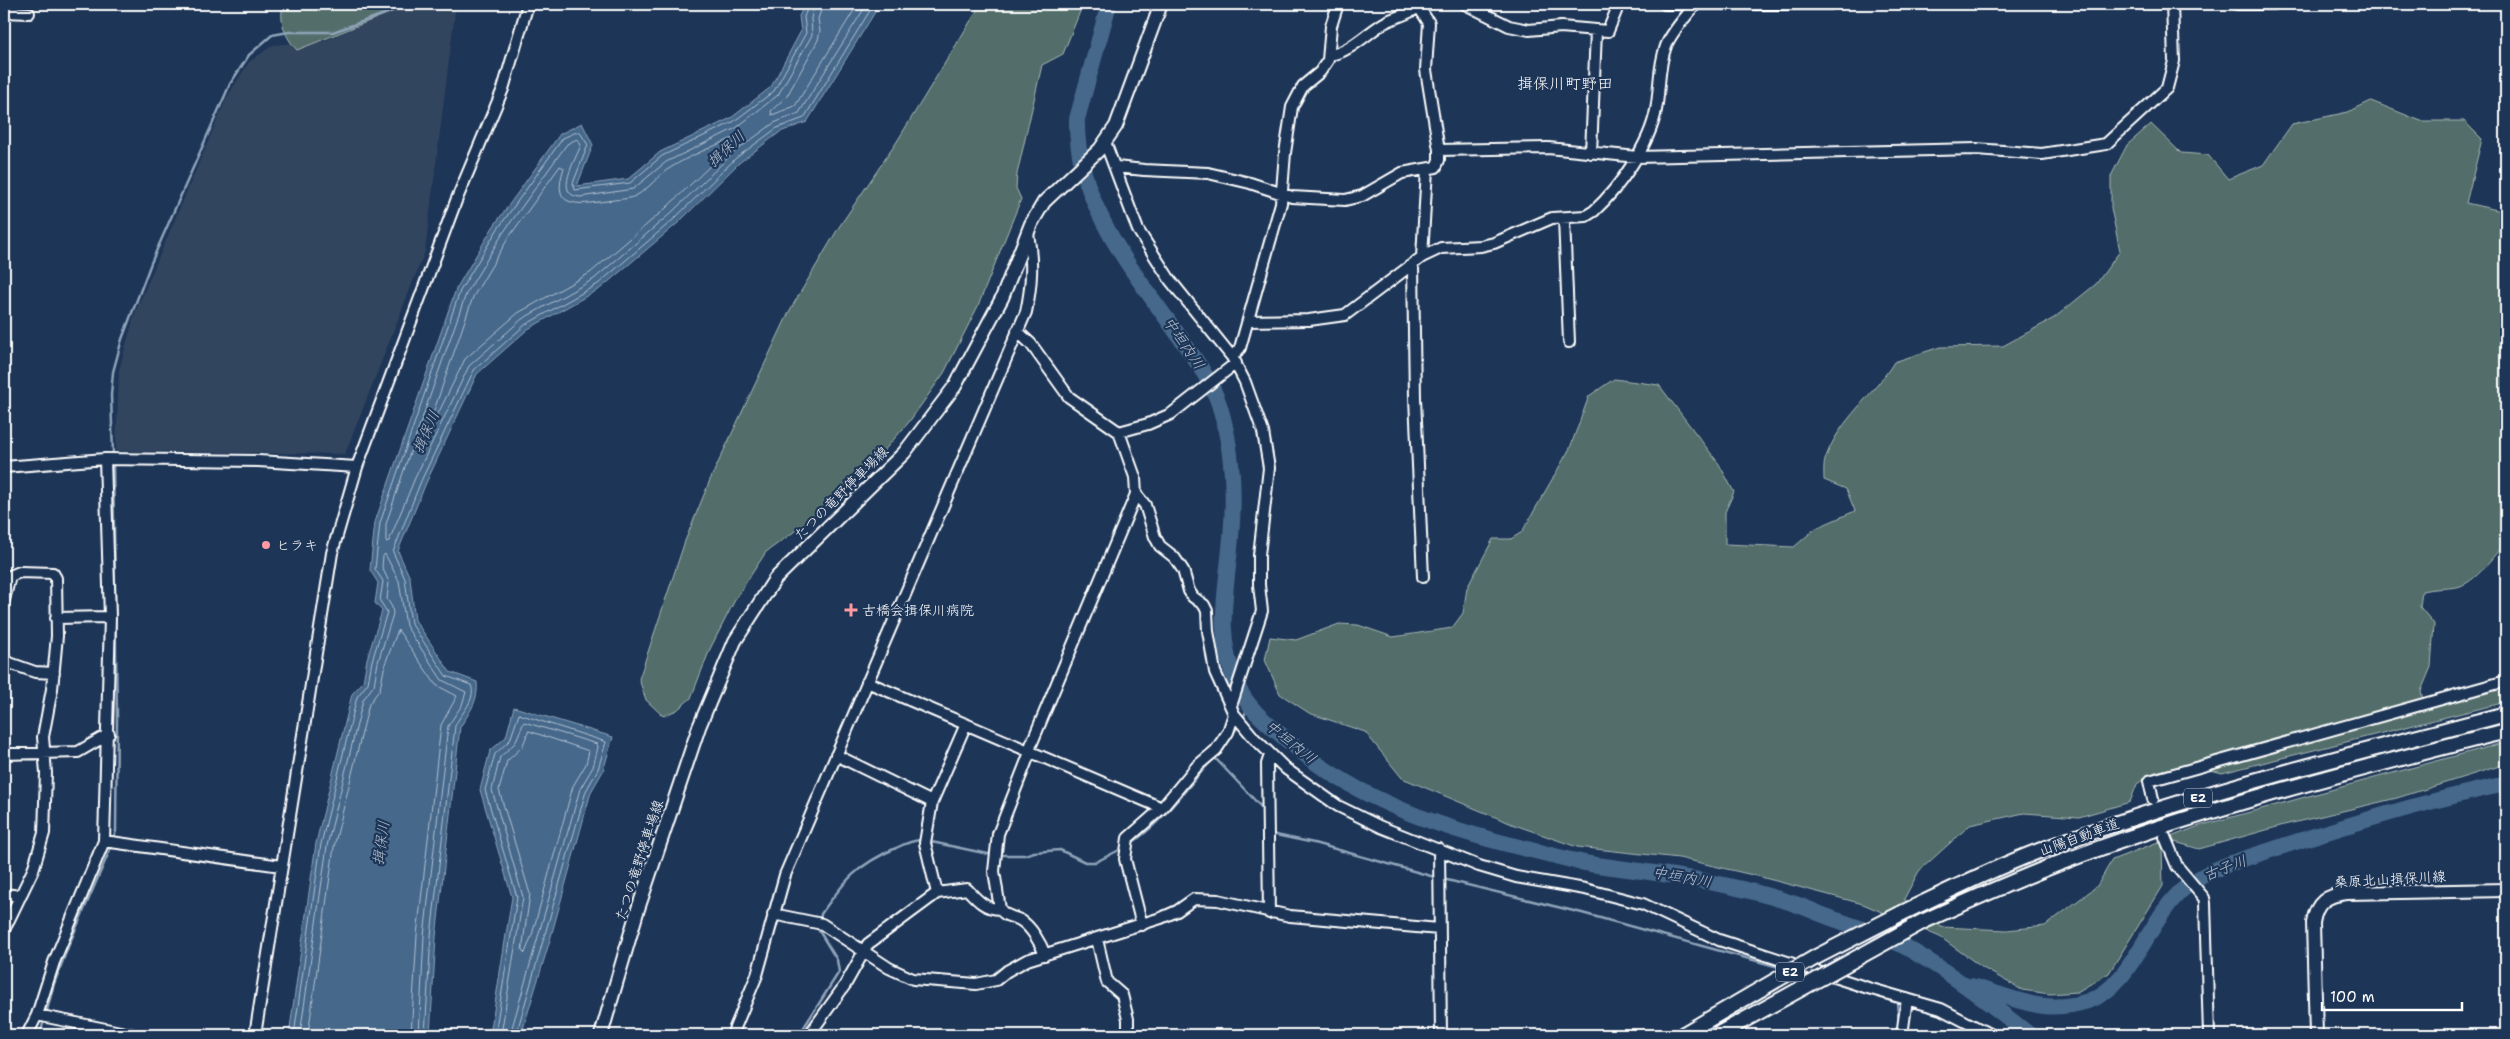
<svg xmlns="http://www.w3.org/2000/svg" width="2510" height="1039" viewBox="0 0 2510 1039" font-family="'Shantell Sans','Klee One',sans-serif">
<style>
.built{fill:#33445e}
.green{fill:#526e6b;stroke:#a8b6b5}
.water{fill:#44678b;stroke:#8fa4b9}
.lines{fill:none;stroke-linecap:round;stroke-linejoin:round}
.shore{stroke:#b4c2d1;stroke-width:1}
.stream{stroke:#8fa4b9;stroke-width:2.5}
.river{stroke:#44678b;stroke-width:16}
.minor-casing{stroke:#fff;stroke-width:14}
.major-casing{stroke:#fff;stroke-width:16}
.highway-casing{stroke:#fff;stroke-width:18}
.minor{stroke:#1d3557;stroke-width:10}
.major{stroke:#1d3557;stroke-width:12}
.highway{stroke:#1d3557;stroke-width:14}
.highway-bridge-casing{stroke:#fff;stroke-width:18;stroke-linecap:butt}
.highway-bridge{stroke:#1d3557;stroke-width:14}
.poi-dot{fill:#ff9aa2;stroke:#1d3557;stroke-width:2}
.labels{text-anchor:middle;stroke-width:4.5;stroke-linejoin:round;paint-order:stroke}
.shield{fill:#1d3557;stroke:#bbc2cd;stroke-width:1}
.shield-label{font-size:12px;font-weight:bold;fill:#fff}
.street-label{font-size:14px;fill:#fff;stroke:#1d3557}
.poi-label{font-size:14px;fill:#fff;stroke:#1d3557;text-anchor:start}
.water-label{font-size:15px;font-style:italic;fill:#b4c2d1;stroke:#1d3557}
.quarter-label{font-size:16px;fill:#fff;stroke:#1d3557}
</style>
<rect width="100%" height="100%" fill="#1d3557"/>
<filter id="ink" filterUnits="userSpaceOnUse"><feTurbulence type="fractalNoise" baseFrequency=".02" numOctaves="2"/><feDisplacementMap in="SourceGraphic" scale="10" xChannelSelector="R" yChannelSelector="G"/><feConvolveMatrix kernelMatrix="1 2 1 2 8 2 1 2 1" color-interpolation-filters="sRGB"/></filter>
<g filter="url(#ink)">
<path class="built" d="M412,4H456L425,251L345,454L116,451L119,370L135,313L227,97L249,62L273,45L324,41Z"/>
<path class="green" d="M283,4H412L297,50C285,37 279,22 283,4Z
M981,4H1083L1063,54L1042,65L1017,174L1016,188L1021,199L978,306L944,373L909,422L881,454L820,513L766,552L736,598L710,649L691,698L677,710L663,716L646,700L639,679L685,541L710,480L790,310L839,227L896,143Z
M2371,101L2421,121H2464L2482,139L2466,203L2506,212V542C2496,555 2474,584 2457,587C2446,589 2434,588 2422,591L2420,607L2434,624L2431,667L2421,691L2425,709L2506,687V702L2222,773L2189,764L2155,772L2137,784L2130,802L2079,817L2024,813L1970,825L1919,871L1904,899L1941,927L2007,930L2045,926L2097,886L2112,860L2199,826L2506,742V764L2397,798L2284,825L2199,849L2175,842L2162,847L2163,886L2109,973L2077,992L2050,994L2022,990L1983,968L1940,937L1863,904L1757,876L1679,858L1577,847L1512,824L1402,778L1365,732L1309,713L1280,694L1265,660L1270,637L1296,640L1339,624L1358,625L1393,637L1452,628L1463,613L1467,588L1493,539H1511L1522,532L1570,448L1589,396L1614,379L1659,385L1719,464L1734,492L1725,512V544L1794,547L1816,528L1855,511L1846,489L1824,480C1824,473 1823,464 1826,457C1839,420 1874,395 1894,362L1940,347L2003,346L2054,318L2096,284L2120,251L2111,208V176L2127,145L2151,124L2181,153L2208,155L2228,179L2263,165L2292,124L2348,112Z"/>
<path class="water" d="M805,4H880L807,122L780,132L739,163L678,223L601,288L528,329L477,374L426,483L398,551L410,578L415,620L450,672L477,682C479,700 470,712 460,727L436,937L430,1035H289L316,843L352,694L363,682L367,659L382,611L375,603L378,583L370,570L375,522L456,289L493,227L560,134L582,123L593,145L577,186L628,179L660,152L731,118L771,87L801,31L799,16Z
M514,707L613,737L603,771L591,792L550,940L522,1032L520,1035H490L512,897L480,790L490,751L506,737Z"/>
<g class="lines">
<path class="shore" d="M815,4L811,18L812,35L778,95L736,128L666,162L633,189L580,197C553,195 576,159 581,145L577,139L567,144L503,233L466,294L406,464L386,524V542L389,541L415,478L469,366L522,319L594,279L670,214L733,153L774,123L799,113L867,4
M823,4L818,19L820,31L818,40L787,96L771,111L772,115L795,106L858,4
M733,138L736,139L735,142L665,209L590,273L518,313L465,359L433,424L429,425L473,297L509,237L560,166L564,168C550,209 577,205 607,201C616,199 629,200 637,195C650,188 658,175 670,168C689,156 712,147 733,138Z
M529,731L589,751L586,764L573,786L532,935L525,953L522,950L530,894L499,790L507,761L522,747Z
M294,1035L321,844L357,697L368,683L372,661L387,612L380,601L383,581L375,569L380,523L460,291L497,230L563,138L579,131L588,145L573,183L575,190L630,183L662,156L733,122L774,91L806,33L804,17L809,4
M300,1035L327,846L363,700L374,685L378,662L393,614L392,607L387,599L389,582L382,567L383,556L385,554L399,581L406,626L442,680L466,692L462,705L448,726L424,936L419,1035
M308,1035L334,847L369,704L380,689L385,664L398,630L436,685L457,696L441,725L417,935L411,1035
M425,1035L431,936L455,726C460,714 477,700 471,685L446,676L411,623L405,579L393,552L421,481L474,370L525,325L598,284L674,219L736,158L777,128L804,118L874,4
M495,1035L517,897L485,790L495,754L510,740L519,714L606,742L598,769L586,791L516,1035
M501,1035L523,897L492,790L500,757L515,743L524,722L597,744L598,747L593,767L580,789L510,1035"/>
<path class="stream" d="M113,455L111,395L113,372L122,339L151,263L230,84L249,55L272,35L289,32H333L387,13L405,4
M1243,718L1248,707
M1221,751L1239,725
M1215,758L1264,810
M1271,834L1314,843L1438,878
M113,840L116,831L117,716L113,461
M927,841L993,855
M1130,844C1164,822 1187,786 1215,757
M998,855H1025L1034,852L1060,850L1085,862H1096L1123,848
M1443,879L1582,913L1786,969
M820,921L821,914C845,880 857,865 896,848C904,844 913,840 922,840
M1801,973L1812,976
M1868,993L1897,1003L1899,1024
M46,1014L54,984L68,947L112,845
M40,1035L44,1020
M799,1035L839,972L837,960L818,929L819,926"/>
<path class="river" d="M1109,4L1077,119C1075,201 1132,270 1177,333C1192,355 1210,378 1219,404C1233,448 1235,492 1231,537C1227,591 1214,633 1237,685C1248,709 1267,723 1287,740C1356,801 1444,829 1531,850C1553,855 1575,862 1597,865C1663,874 1724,881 1789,902C1803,906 1817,913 1831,918C1859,928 1888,936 1914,952C1955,976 1993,1006 2030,1035
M1971,986C2014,997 2042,1016 2088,1001C2133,987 2148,916 2187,886C2212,867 2244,859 2274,849C2350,824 2428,800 2506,784"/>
<defs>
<path id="minor" d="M1417,4L1429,23L1426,70L1439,150
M1465,4L1509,26L1529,30L1561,27L1608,31L1619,4
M1665,4H1830
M2237,4H2274
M4,12L29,13
M1330,55C1350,52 1367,33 1384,23C1398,15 1410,15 1423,4
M1105,142L1138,230L1170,280L1232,357L1245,382L1263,432L1269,468L1259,555V585L1262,611L1231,706
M1591,153L1596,31
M1116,167L1144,170L1208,173L1250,183L1292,197L1345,200L1362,196L1402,173L1436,167L1439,160V150L1548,148L1637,157L1976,149L2042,154L2106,144L2167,88L2174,61L2172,4
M1564,218L1569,342
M1422,257L1427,169
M1413,265L1415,398L1423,577
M1248,321L1309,320L1345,315L1422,257L1441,248L1481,246L1494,243L1552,218L1586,216L1594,211C1619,188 1650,144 1656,110C1660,89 1658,67 1666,46C1672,31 1685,18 1695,5
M1017,331L1031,344L1069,397L1119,432L1135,477L1136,494L1031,745L1029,755L998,834L994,871L1000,909C1005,917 1012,916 1020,920C1031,926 1041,944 1045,955
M1232,357L1240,348L1281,203L1285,153L1292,107L1303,86L1320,72L1328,60L1331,26L1338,4
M1119,432L1148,424L1171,414L1236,363
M4,467L105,459L258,461L357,467
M1136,494L1145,505L1155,537L1160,546L1174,557L1183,570L1189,591L1193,597L1204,605L1207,611L1208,631L1215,672L1234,714L1254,738L1286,769L1338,806L1381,827L1479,866L1516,877L1585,889L1643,904L1719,940L1868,988L1941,1009L1991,1035
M4,600L10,576L20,572L53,573L56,578L57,636L52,689L43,737L46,773L44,833L33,870L4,930
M56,618L110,617
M4,661L35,672L54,673
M867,682L1162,808
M4,754L78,752L109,734
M2153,799L2149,781L2506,681
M932,802L966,724
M2165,837L2177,866L2204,898L2205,903L2209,1035
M104,841L281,866
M1439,849L1441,1035
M937,893L967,889C977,900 985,909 1000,909
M4,894L21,896
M1269,913L1267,764L1270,755
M773,914L822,924L889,968L913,979L976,984L996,980L1007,971L1027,960L1161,918L1177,911L1194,899L1218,900L1290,916L1439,929
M1142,925L1125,859L1128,838L1162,808L1197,766L1216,750L1228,732L1234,714
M1097,939L1107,982L1122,995L1128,1019V1035
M37,1015L135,1035
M27,1035L37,1015L54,962L104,841L110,617L105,459
M255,1035L332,553L357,467L456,201L503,89L528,4
M732,1035L757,975L785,875L1026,312C1032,284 1033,261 1028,233
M809,1035L845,985L868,944L937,893L925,843L932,802L836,755
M1902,1035L1907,999"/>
<path id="major" d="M601,1035L637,912L699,727L735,641L775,579L904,453L955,386L1002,298L1031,224L1044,202L1100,149L1116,126L1161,4
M2316,1035L2313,923C2316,902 2327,895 2347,893L2506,890"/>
<path id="highway" d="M1900,914C1950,890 2000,865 2052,846C2200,791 2354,754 2506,714
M1922,922C1966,902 2011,882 2057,864C2203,808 2355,770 2506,731"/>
</defs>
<use href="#minor" class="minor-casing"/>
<use href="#major" class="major-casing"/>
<use href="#highway" class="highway-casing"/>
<use href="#minor" class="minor"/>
<use href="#major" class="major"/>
<use href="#highway" class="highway"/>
<defs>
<path id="highway-bridge" d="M1682,1035L1816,957L1900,914
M1717,1035L1922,922"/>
</defs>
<use href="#highway-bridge" class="highway-bridge-casing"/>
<use href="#highway-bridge" class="highway-bridge"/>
</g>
</g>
<g class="poi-dot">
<circle cx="266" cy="545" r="5"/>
<path d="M848.5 602.5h5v5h5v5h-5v5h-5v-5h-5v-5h5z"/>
</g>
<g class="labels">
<g class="shield">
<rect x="2184" y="788.5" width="28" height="19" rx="4"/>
<rect x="1776" y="962.5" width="28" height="19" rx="4"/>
</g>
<g class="shield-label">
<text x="2198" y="802">E2</text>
<text x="1790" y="976">E2</text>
</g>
<g class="street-label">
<text transform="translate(841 493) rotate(-45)" y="5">たつの竜野停車場線</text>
<text transform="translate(2079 837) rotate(-20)" y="5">山陽自動車道</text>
<text transform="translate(639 860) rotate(-72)" y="5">たつの竜野停車場線</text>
<text transform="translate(2390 879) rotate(-3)" y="5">桑原北山揖保川線</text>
</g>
<g class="poi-label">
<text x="276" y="550">ヒラキ</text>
<text x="862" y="615">古橋会揖保川病院</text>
</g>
<g class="water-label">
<text transform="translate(726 149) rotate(-43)" y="5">揖保川</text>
<text transform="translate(1184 343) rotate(56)" y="5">中垣内川</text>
<text transform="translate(426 432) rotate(-66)" y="5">揖保川</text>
<text transform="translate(1291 742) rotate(39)" y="5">中垣内川</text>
<text transform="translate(381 843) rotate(-82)" y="5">揖保川</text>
<text transform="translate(2225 868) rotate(-21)" y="5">古子川</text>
<text transform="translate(1682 877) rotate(10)" y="5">中垣内川</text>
</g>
<g class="quarter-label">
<text x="1565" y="89">揖保川町野田</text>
</g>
</g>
<rect width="2510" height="1039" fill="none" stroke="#1d3557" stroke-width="20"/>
<rect x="10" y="10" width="2490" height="1019" fill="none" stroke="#fff" stroke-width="2" filter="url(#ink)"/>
<path d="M2322 1002v8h140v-8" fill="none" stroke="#ffffff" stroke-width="2.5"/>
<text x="2330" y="1002" font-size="15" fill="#ffffff" stroke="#1d3557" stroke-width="4" paint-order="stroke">100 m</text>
</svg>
